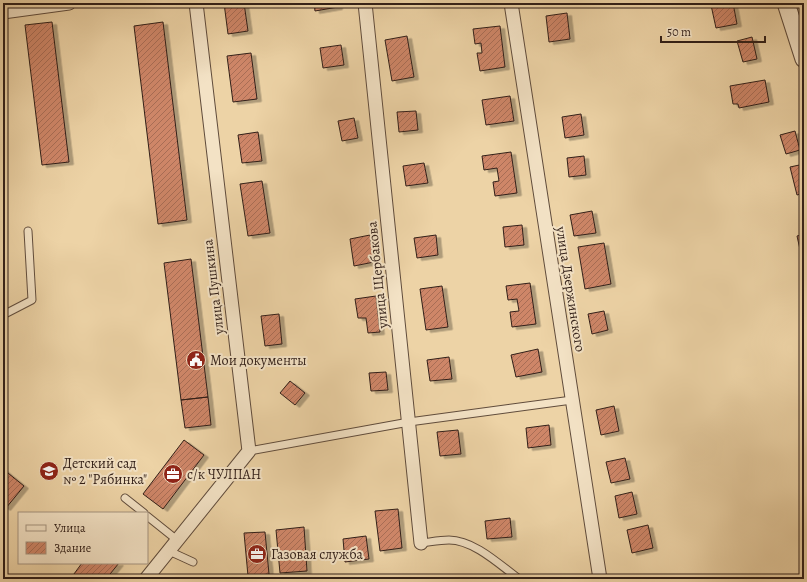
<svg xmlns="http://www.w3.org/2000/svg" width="807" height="582" viewBox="0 0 807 582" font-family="Alegreya,serif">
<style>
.building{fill:url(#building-hatch);stroke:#311f18;filter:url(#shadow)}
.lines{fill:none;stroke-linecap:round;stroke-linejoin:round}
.service-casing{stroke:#604c3c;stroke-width:9}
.minor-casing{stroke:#604c3c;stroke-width:15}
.tertiary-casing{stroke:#604c3c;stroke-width:19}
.service{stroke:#f3e2c5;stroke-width:7}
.minor{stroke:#f3e2c5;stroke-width:13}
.tertiary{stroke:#f3e2c5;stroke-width:17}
.labels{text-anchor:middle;stroke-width:4;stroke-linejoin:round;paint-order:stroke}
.street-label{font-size:14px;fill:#311f18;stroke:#f3e2c5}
.poi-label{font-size:14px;fill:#311f18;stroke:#f3e2c5;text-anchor:start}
</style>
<defs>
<pattern id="building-hatch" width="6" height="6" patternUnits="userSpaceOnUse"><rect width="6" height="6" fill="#ce8668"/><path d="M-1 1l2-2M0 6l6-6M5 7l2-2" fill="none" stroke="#a86d55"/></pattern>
<filter id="shadow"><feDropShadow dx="4.5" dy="2.5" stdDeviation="0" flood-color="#0004"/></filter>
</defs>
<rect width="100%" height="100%" fill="#edd3a6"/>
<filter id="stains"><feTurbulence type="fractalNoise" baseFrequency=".005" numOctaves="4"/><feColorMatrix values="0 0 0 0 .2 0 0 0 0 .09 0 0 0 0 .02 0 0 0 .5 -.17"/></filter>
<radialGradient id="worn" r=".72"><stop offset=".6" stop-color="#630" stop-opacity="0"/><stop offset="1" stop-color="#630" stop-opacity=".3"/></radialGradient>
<path class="building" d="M224,3H244L248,31L228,34Z
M314,3H338V7L315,11Z
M723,3H733L737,24L716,28L711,5Z
M567,13L570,39L549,42L546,16Z
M52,22L69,162L42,165L25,25Z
M163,22L187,220L158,224L134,26Z
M500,26L505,67L480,71L477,53H482L481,43L475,44L473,29Z
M407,36L414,77L392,81L385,40Z
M752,37L757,59L743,62L737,41Z
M341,45L344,65L323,68L320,48Z
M251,53L257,99L233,102L227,56Z
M765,80L769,102L739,108L738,104H733L730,86Z
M510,96L514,121L486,125L482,100Z
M416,111L418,130L399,132L397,112Z
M581,114L584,135L565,138L562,117Z
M354,118L358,138L342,141L338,121Z
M795,131L800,150L786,154L780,135Z
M258,132L262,161L242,163L238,135Z
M511,152L517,193L495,196L493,182L499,181L497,168L484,170L482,156Z
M584,156L586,175L569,177L567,158Z
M424,163L428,183L406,186L403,166Z
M804,164V193L797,195L790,167Z
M262,181L270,233L248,236L240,184Z
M592,211L596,233L574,236L570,215Z
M522,225L524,245L505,247L503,227Z
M804,234V253L801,254L797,236Z
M370,235L374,262L354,266L350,239Z
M436,235L438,255L417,258L414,238Z
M604,243L611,284L585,289L578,247Z
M191,259L208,397L181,400L164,263Z
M530,283L536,324L512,327L510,312L519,311L517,299L508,300L506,286Z
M442,286L448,327L426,330L420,289Z
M376,296L380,332L368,333L366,318H358L355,299Z
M604,311L608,330L592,334L588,314Z
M279,314L282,344L265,346L261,316Z
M538,349L542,372L516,377L511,355Z
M449,357L452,379L430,381L427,360Z
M386,372L388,390L371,391L369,373Z
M290,381L305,393L295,405L280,393Z
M208,397L211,425L185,428L181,400Z
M614,406L619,431L601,435L596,410Z
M549,425L551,445L528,448L526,428Z
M458,430L461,454L440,456L437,432Z
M184,440L204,455L163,509L143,494Z
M625,458L630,479L611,483L606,462Z
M3,469L24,486L6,508L3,506Z
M632,492L637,514L619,518L615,496Z
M398,509L402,548L380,551L375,511Z
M510,518L512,537L487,539L485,521Z
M648,525L653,548L632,553L627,530Z
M304,527L307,571L280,573L276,530Z
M265,532L269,574L248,576L244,533Z
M366,536L369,559L345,562L343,539Z
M82,563H119L106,579H72L71,578Z"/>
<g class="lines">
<defs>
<path id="service" d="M3,315L32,300L28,231
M249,451L409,422L572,400
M125,498L144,513
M147,516L177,540
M421,543C430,542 440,540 449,540C474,540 500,565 519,579
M169,551L193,562"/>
<path id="minor" d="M365,3L421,543
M511,3L600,579
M3,12L69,3
M146,579L249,451L196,3"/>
<path id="tertiary" d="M786,3L804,59"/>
</defs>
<use href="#service" class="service-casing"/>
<use href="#minor" class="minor-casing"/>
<use href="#tertiary" class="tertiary-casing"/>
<use href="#service" class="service"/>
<use href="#minor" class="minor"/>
<use href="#tertiary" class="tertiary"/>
</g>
<defs>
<symbol id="civic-disc" viewBox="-11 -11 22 22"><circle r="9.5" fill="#8f2418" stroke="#f3e2c5"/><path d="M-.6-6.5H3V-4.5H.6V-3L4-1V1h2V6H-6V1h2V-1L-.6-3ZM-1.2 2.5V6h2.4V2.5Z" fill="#fff"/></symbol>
<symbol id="school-disc" viewBox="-11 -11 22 22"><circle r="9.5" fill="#8f2418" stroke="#f3e2c5"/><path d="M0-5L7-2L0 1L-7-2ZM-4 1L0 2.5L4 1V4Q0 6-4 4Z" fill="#fff"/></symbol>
<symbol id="office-disc" viewBox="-11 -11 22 22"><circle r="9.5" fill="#8f2418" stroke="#f3e2c5"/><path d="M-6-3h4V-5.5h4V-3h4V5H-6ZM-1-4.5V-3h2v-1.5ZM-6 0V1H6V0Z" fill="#fff"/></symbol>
</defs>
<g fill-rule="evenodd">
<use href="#civic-disc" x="185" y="349" width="22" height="22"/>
<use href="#school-disc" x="38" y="460" width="22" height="22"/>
<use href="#office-disc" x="162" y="463" width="22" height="22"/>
<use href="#office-disc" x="246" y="543" width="22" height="22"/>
</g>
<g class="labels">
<g class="street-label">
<text transform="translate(377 275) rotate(-96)" y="5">улица Щербакова</text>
<text transform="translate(213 287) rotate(-97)" y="5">улица Пушкина</text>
<text transform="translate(571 289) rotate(81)" y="5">улица Дзержинского</text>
</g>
<g class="poi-label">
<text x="210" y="365">Мои документы</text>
<text x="63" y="468">Детский сад<tspan x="63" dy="16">№ 2 "Рябинка"</tspan></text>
<text x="187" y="479">с/к ЧУЛПАН</text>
<text x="271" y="559">Газовая служба</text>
</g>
</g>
<rect width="807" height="582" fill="none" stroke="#edd3a6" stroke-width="16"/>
<rect x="4" y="4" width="799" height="574" fill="none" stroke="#311f18" stroke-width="2"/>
<rect x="8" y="8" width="791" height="566" fill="none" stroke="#311f18"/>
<rect x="18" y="512" width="130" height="52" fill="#f3e2c5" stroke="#a59480"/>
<rect x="26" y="525" width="20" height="6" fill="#f3e2c5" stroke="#a59480"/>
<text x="54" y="532" font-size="12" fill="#311f18">Улица</text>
<rect x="26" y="542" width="20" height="12" fill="url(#building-hatch)" stroke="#a59480"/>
<text x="54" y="552" font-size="12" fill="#311f18">Здание</text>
<path d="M661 36v6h104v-6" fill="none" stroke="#311f18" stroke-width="2"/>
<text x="667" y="36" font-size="12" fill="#311f18" stroke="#f3e2c5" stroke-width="3" paint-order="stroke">50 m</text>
<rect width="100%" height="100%" filter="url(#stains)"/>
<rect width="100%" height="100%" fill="url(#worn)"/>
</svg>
